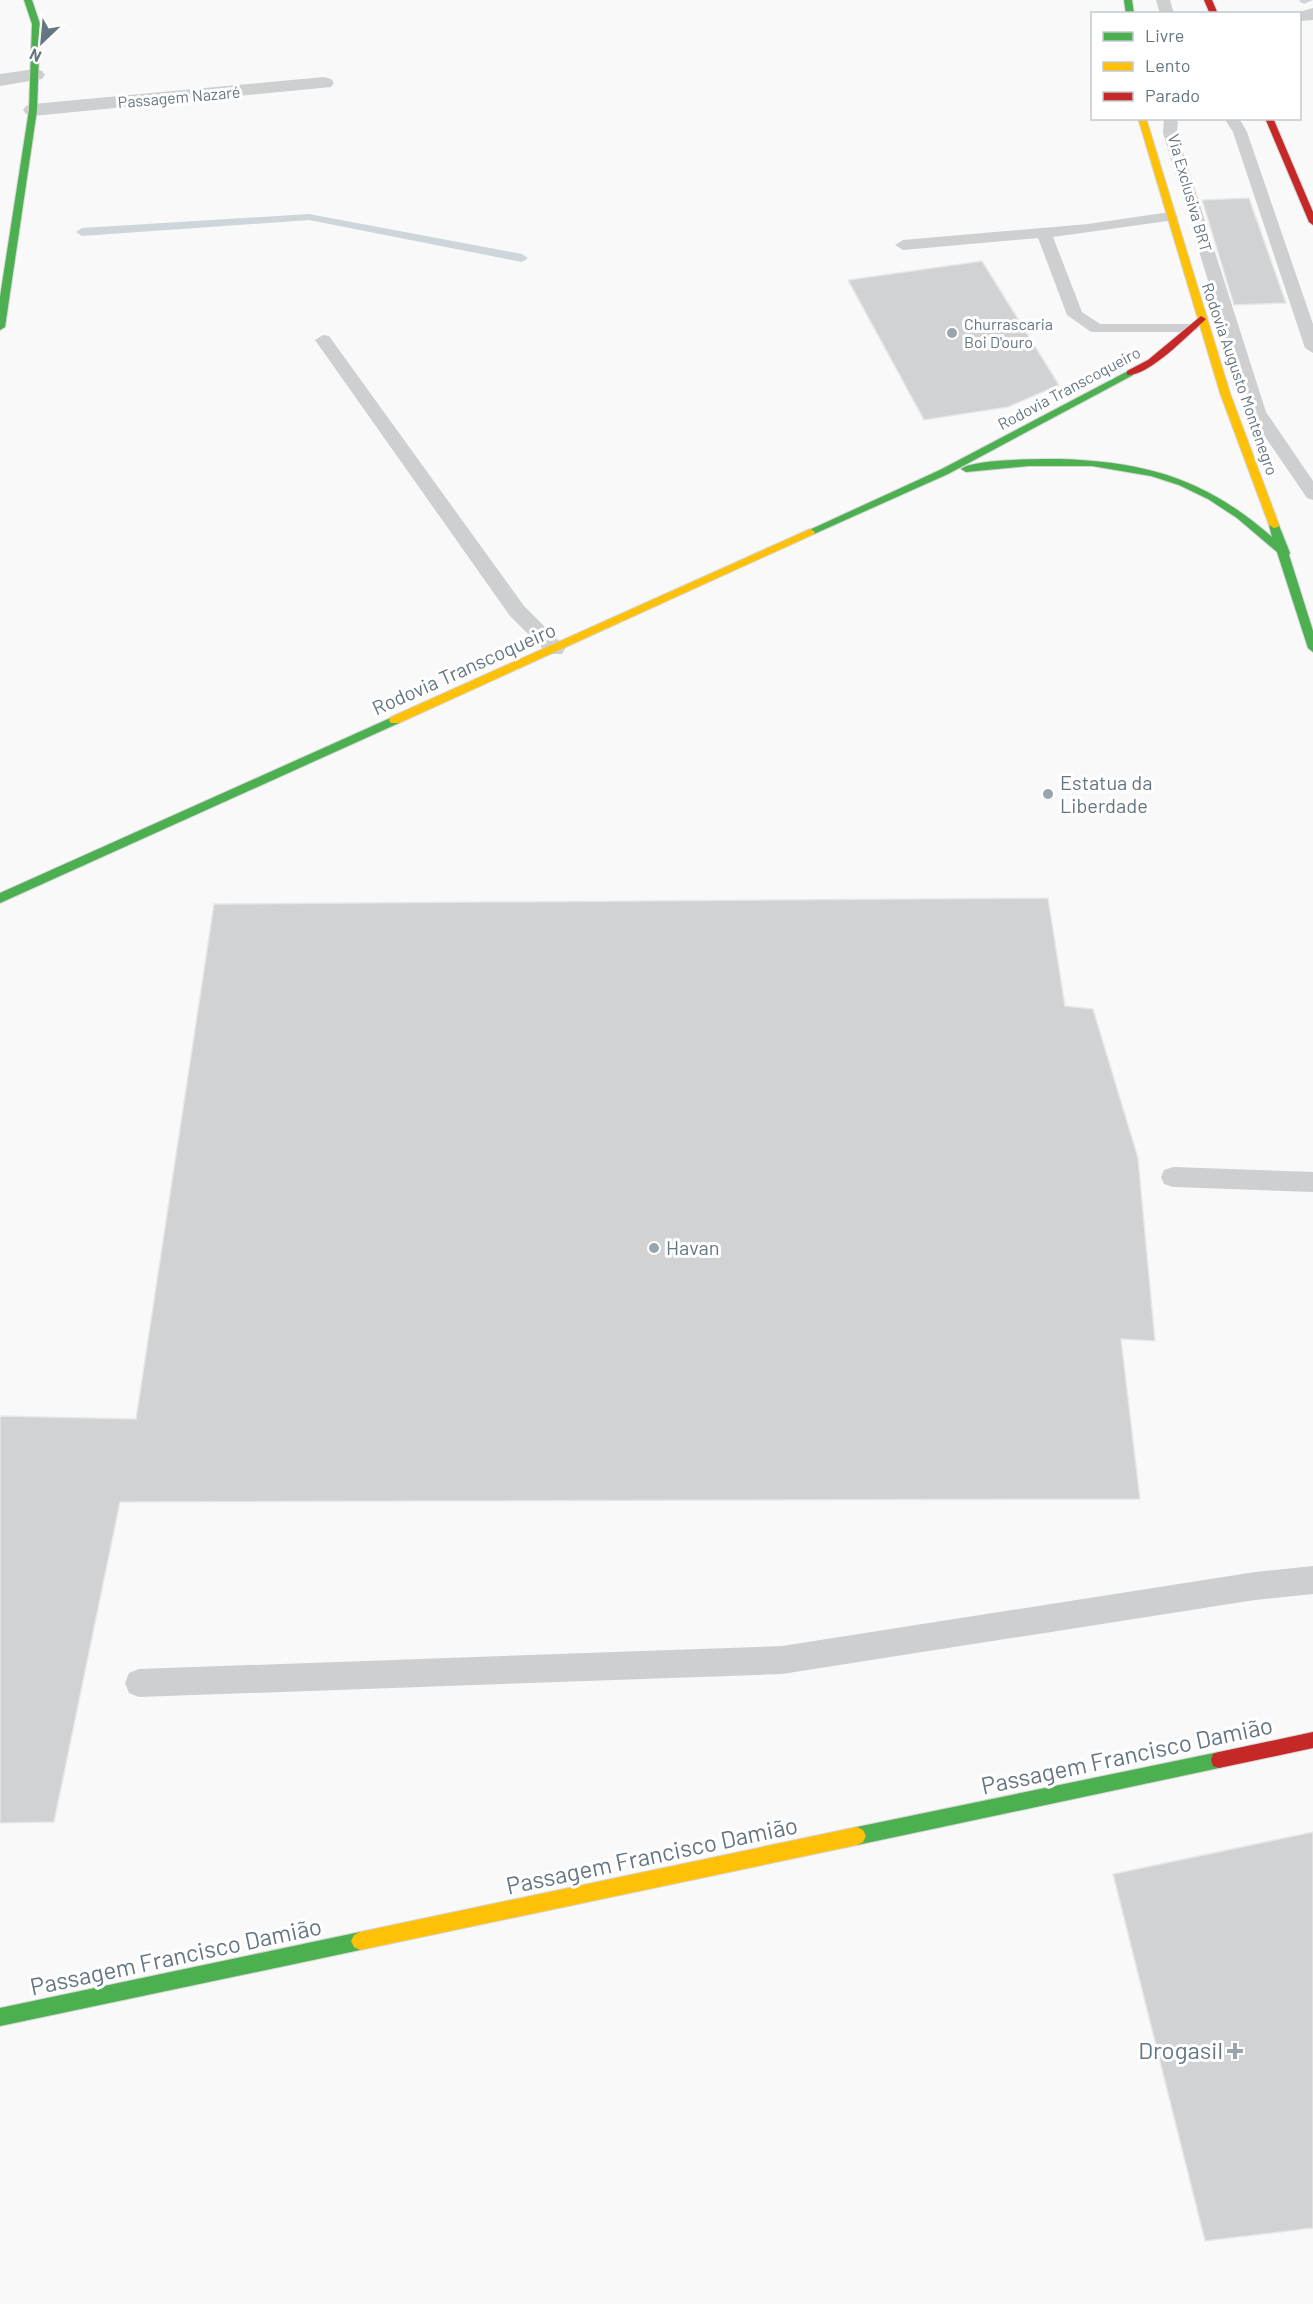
<svg xmlns="http://www.w3.org/2000/svg" width="1313" height="2304" viewBox="0 0 1313 2304" font-family="Barlow,sans-serif">
<style>
.lines{fill:none;stroke-linecap:round;stroke-linejoin:round}
.stream{fill:#ced6d9;fill-rule:evenodd}
.building{fill:#d0d2d3;stroke:#e8e8e8;stroke-width:1.5}
.fast-casing{stroke:#d5d6d7;stroke-width:2}
.slow-casing{stroke:#d5d6d7;stroke-width:2}
.jam-casing{stroke:#d5d6d7;stroke-width:2}
.lane{fill:#cecfd0;fill-rule:evenodd}
.street{fill:#cecfd0;fill-rule:evenodd}
.fast{fill:#4caf50;fill-rule:evenodd}
.slow{fill:#ffc107;fill-rule:evenodd}
.jam{fill:#c62828;fill-rule:evenodd}
.poi-dot{fill:#99a4ac;stroke:#fff;stroke-width:2}
.labels{text-anchor:middle;stroke-width:6;stroke-linejoin:round;paint-order:stroke}
.far-street-label{font-size:16px;fill:#657683;stroke:#fff}
.far-poi-label{font-size:16px;fill:#657683;stroke:#fff;text-anchor:start}
.street-label{font-size:20px;fill:#657683;stroke:#fff}
.poi-label{font-size:20px;fill:#657683;stroke:#fff;text-anchor:start}
.near-street-label{font-size:24px;fill:#657683;stroke:#fff}
.near-poi-label{font-size:24px;fill:#657683;stroke:#fff;text-anchor:end}
</style>
<rect width="100%" height="100%" fill="#f9f9f9"/>
<g class="lines">
<path class="stream" d="M1313,0L1304,4L1299,1L1300,0Z
M309,214L522,254L528,258L522,262L309,220L82,236L76,232L82,228Z"/>
</g>
<path class="building" d="M1249,198L1286,303L1234,305L1202,200Z
M982,261L1059,385L1008,407L924,420L848,280Z
M1048,898L1065,1006L1093,1009L1138,1158L1155,1341L1121,1339L1140,1499L120,1502L54,1822L0,1823V1416L136,1419L214,904Z
M1313,1832V2228L1205,2241L1113,1874Z"/>
<g class="lines">
<defs>
<path id="fast" d="M24,0H32L40,24L37,110L5,327L0,330V297L29,110L32,24Z
M1124,0H1132L1134,14H1126Z
M1130,370L1133,371V375L948,474L814,534L810,535L805,532L940,470Z
M1060,459C1147,462 1206,479 1272,537L1269,525L1274,522L1278,523L1290,553L1289,555L1313,631V652L1308,648L1277,552L1237,518L1208,499L1179,485L1151,476L1092,466H1029L966,472L961,469C973,459 1042,459 1060,459Z
M395,716L401,720L399,723L0,903V893Z
M1219,1752L1225,1754L1227,1760L1225,1766L1219,1768L857,1845L851,1842L848,1836L851,1830L857,1827Z
M360,1932L366,1935L369,1941L366,1947L360,1950L0,2026V2008Z"/>
<path id="slow" d="M1138,118H1146L1230,393L1279,525L1278,527L1274,528L1269,525L1220,393Z
M810,529L815,532L814,534L399,723H391L389,720L391,717Z
M857,1827L863,1830L866,1836L863,1842L857,1845L360,1950L354,1947L351,1941L354,1935L360,1932Z"/>
<path id="jam" d="M1204,0H1212L1218,14H1210Z
M1265,118H1273L1313,212V225L1309,222Z
M1201,316L1206,319L1204,321C1188,335 1148,377 1127,375V371L1148,360Z
M1313,1732V1748L1219,1768L1213,1766L1211,1760L1213,1754L1219,1752Z"/>
</defs>
<use href="#fast" class="fast-casing"/>
<use href="#slow" class="slow-casing"/>
<use href="#jam" class="jam-casing"/>
<path class="lane" d="M1156,0H1170L1174,14H1160Z
M1164,118H1178L1177,133L1266,412L1313,481V500L1307,498L1248,412L1163,133Z
M1224,118H1239L1247,132L1313,324V353L1305,348L1233,132Z
M1170,212L1175,214L1178,217L1175,220L1053,237L1082,312L1100,324H1197L1199,327L1197,330L1191,332H1091L1067,315L1038,238L903,250L895,245L903,240L1088,224Z
M323,335L329,336L524,606L562,644L565,649L562,654H548L510,616L315,340Z
M1173,1167L1313,1172V1192L1173,1187L1164,1184L1161,1177L1164,1170Z
M1313,1566V1594L1255,1600L782,1674L139,1697L129,1693L125,1683L129,1673L139,1669L782,1646L1255,1572Z"/>
<path class="street" d="M1313,8V20L1300,21V14H1292Z
M35,69L42,71L45,75L42,79L0,86V74Z
M324,77L331,79L334,83L331,87L33,116L26,114L23,110L26,106L33,104Z"/>
<use href="#fast" class="fast"/>
<use href="#slow" class="slow"/>
<use href="#jam" class="jam"/>
</g>
<g class="poi-dot">
<circle cx="952" cy="333" r="6"/>
<circle cx="1048" cy="794" r="6"/>
<circle cx="654" cy="1248" r="6"/>
<path d="M1232 2042h6v6h6v6h-6v6h-6v-6h-6v-6h6z"/>
</g>
<g class="labels">
<g class="far-street-label">
<text transform="translate(179 97) rotate(-5)" y="6">Passagem Nazaré</text>
<text transform="translate(1190 193) rotate(74)" y="6">Via Exclusiva BRT</text>
<text transform="translate(1240 379) rotate(71)" y="6">Rodovia Augusto Montenegro</text>
<text transform="translate(1069 388) rotate(-28)" y="6">Rodovia Transcoqueiro</text>
</g>
<g class="far-poi-label">
<text x="964" y="330">Churrascaria<tspan x="964" dy="18">Boi D'ouro</tspan></text>
</g>
<g class="street-label">
<text transform="translate(464 669) rotate(-24)" y="7">Rodovia Transcoqueiro</text>
</g>
<g class="poi-label">
<text x="1060" y="790">Estatua da<tspan x="1060" dy="23">Liberdade</tspan></text>
<text x="666" y="1255">Havan</text>
</g>
<g class="near-street-label">
<text transform="translate(1127 1756) rotate(-12)" y="8">Passagem Francisco Damião</text>
<text transform="translate(652 1856) rotate(-12)" y="8">Passagem Francisco Damião</text>
<text transform="translate(176 1957) rotate(-12)" y="8">Passagem Francisco Damião</text>
</g>
<g class="near-poi-label">
<text x="1223" y="2059">Drogasil</text>
</g>
</g>
<rect x="1091" y="12" width="210" height="108" fill="#ffffff" stroke="#c1c8cd" stroke-width="1.5"/>
<rect x="1103" y="32" width="30" height="9" fill="#4caf50" stroke="#c1c8cd" stroke-width="1.5"/>
<text x="1145" y="42" font-size="18" fill="#657683">Livre</text>
<rect x="1103" y="62" width="30" height="9" fill="#ffc107" stroke="#c1c8cd" stroke-width="1.5"/>
<text x="1145" y="72" font-size="18" fill="#657683">Lento</text>
<rect x="1103" y="92" width="30" height="9" fill="#c62828" stroke="#c1c8cd" stroke-width="1.5"/>
<text x="1145" y="102" font-size="18" fill="#657683">Parado</text>
<g transform="translate(42 42) rotate(206)" stroke="#ffffff" stroke-width="4.5" paint-order="stroke">
<path d="M0-4.5L10 22L0 15L-10 22Z" fill="#657683"/>
<text y="-9" font-size="16" font-weight="bold" text-anchor="middle" fill="#657683">N</text>
</g>
</svg>
